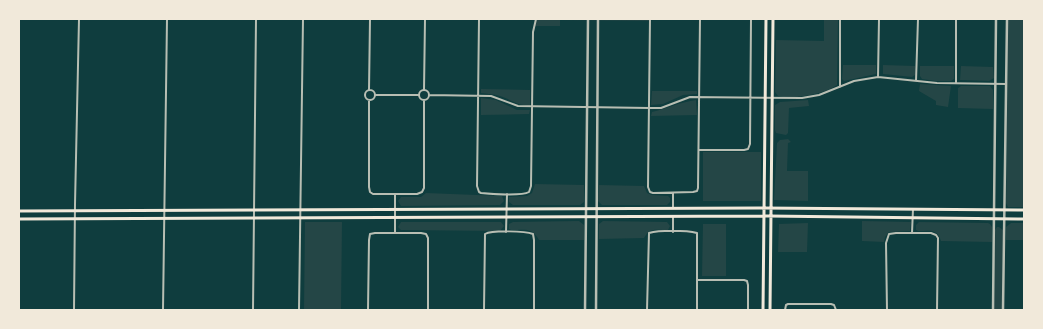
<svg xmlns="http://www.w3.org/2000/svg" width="1043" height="329" viewBox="0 0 1043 329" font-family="Mulish,sans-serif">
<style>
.green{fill:#244646}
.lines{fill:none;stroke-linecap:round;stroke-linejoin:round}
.minor{stroke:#b8beb3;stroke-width:2}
.tertiary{stroke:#b8beb3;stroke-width:2.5}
.secondary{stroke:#f1e9da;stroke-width:3}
</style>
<rect width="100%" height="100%" fill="#0f3d3e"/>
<path class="green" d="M536,19H650V21L560,20V26H534Z
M824,19H838L837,85C825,94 792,100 778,96L775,92L776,40L824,41Z
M1008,19H1024V207H1008L1006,203Z
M843,65H876V74L844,81L842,79Z
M883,65L915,66V75L912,77L883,74Z
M920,66H954V79L951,81H936L922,79L920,76Z
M961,66L993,67L994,78L989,81L960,80Z
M920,84L951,86L948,107L936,105V101L919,91Z
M961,86H990L993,90V109L958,108V88Z
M481,89L530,90V106C516,105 512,100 500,96C493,94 487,94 481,93Z
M652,91H697V94L683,95L663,104L651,105Z
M481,98L496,100L517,110H530L529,114L481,115Z
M696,100L697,115L651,116L652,112C668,108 681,102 696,100Z
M808,100L809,106L789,108L788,133L786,135L776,133L775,130V105L780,102Z
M788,139L791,142L788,143L787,171H808V201L774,200L777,143L780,140Z
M703,152H761V201H703Z
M535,184L584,185V202L580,205H513L509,202V197L527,196L532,193Z
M599,185L644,186L647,193L652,195L668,196L670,198V202L667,205H602L598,201Z
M426,193L502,196L504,201L500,205L401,206L398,201L401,197H421Z
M579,221L584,225V240H539C532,227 525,230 511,230L509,229V224L513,222Z
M603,221L667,222L670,226L668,230C656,230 650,227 644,238L599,239V224Z
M862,221L911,222L910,231L889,232L885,237L884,242L862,241Z
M305,222H342L341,310H304Z
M401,222H501L504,226L500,231L401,230L398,227Z
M919,222L988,223L990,224L992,227V242L941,241C937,228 929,231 918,231L916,230V225Z
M808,223L807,252H778L779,224Z
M1011,223H1024V240H1006V227Z
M703,224H726V276H702Z
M997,227H999L1003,230L1002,310H994L995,230Z"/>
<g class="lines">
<path class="minor" d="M479,19L477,186L479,192L481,193C492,194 522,196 529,192L531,186L533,32L536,19
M650,19L648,187L650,192L653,193L693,192L697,191L698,188L700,19
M878,77L879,19
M916,81L918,19
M956,83V19
M840,87V19
M369,90L370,19
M424,90L425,19
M365 95a5 5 0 1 1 10 0a5 5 0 1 1-10 0Z
M419 95a5 5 0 1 1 10 0a5 5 0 1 1-10 0Z
M375,95H419
M429,95L491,96L518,106L649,108H661L690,97L802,98L819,95L854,81L878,77L937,83L1006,84
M369,100V187L370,192L373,194H417L422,192L424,188V100
M699,150H744L748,149L750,144L751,19
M395,194V233
M673,208V193
M506,232L507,194
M673,232V217
M912,233L913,209
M698,280H744L747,281L748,285V310
M74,310L75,204L79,19
M163,310L167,19
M253,310L256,19
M299,310L303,19
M368,310L369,240L370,234L375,233H421L426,234L428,238V310
M484,310L485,234C492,230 525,231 533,234L534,240V310
M647,310L649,233C659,230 686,230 697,233V310
M785,310L786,305L788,304H831L834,305L836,310
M887,310L886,243L889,234L896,233H931L936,235L938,238L937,310"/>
<path class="tertiary" d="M585,310L588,19
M596,310L598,19
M993,310L996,19
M1003,310L1007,19"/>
<path class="secondary" d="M19,211L759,208L1024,210
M19,219L768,216L1024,219
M763,310L766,19
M770,310L773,19"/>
</g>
<rect width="1043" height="329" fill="none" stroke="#f1e9da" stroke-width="40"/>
</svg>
